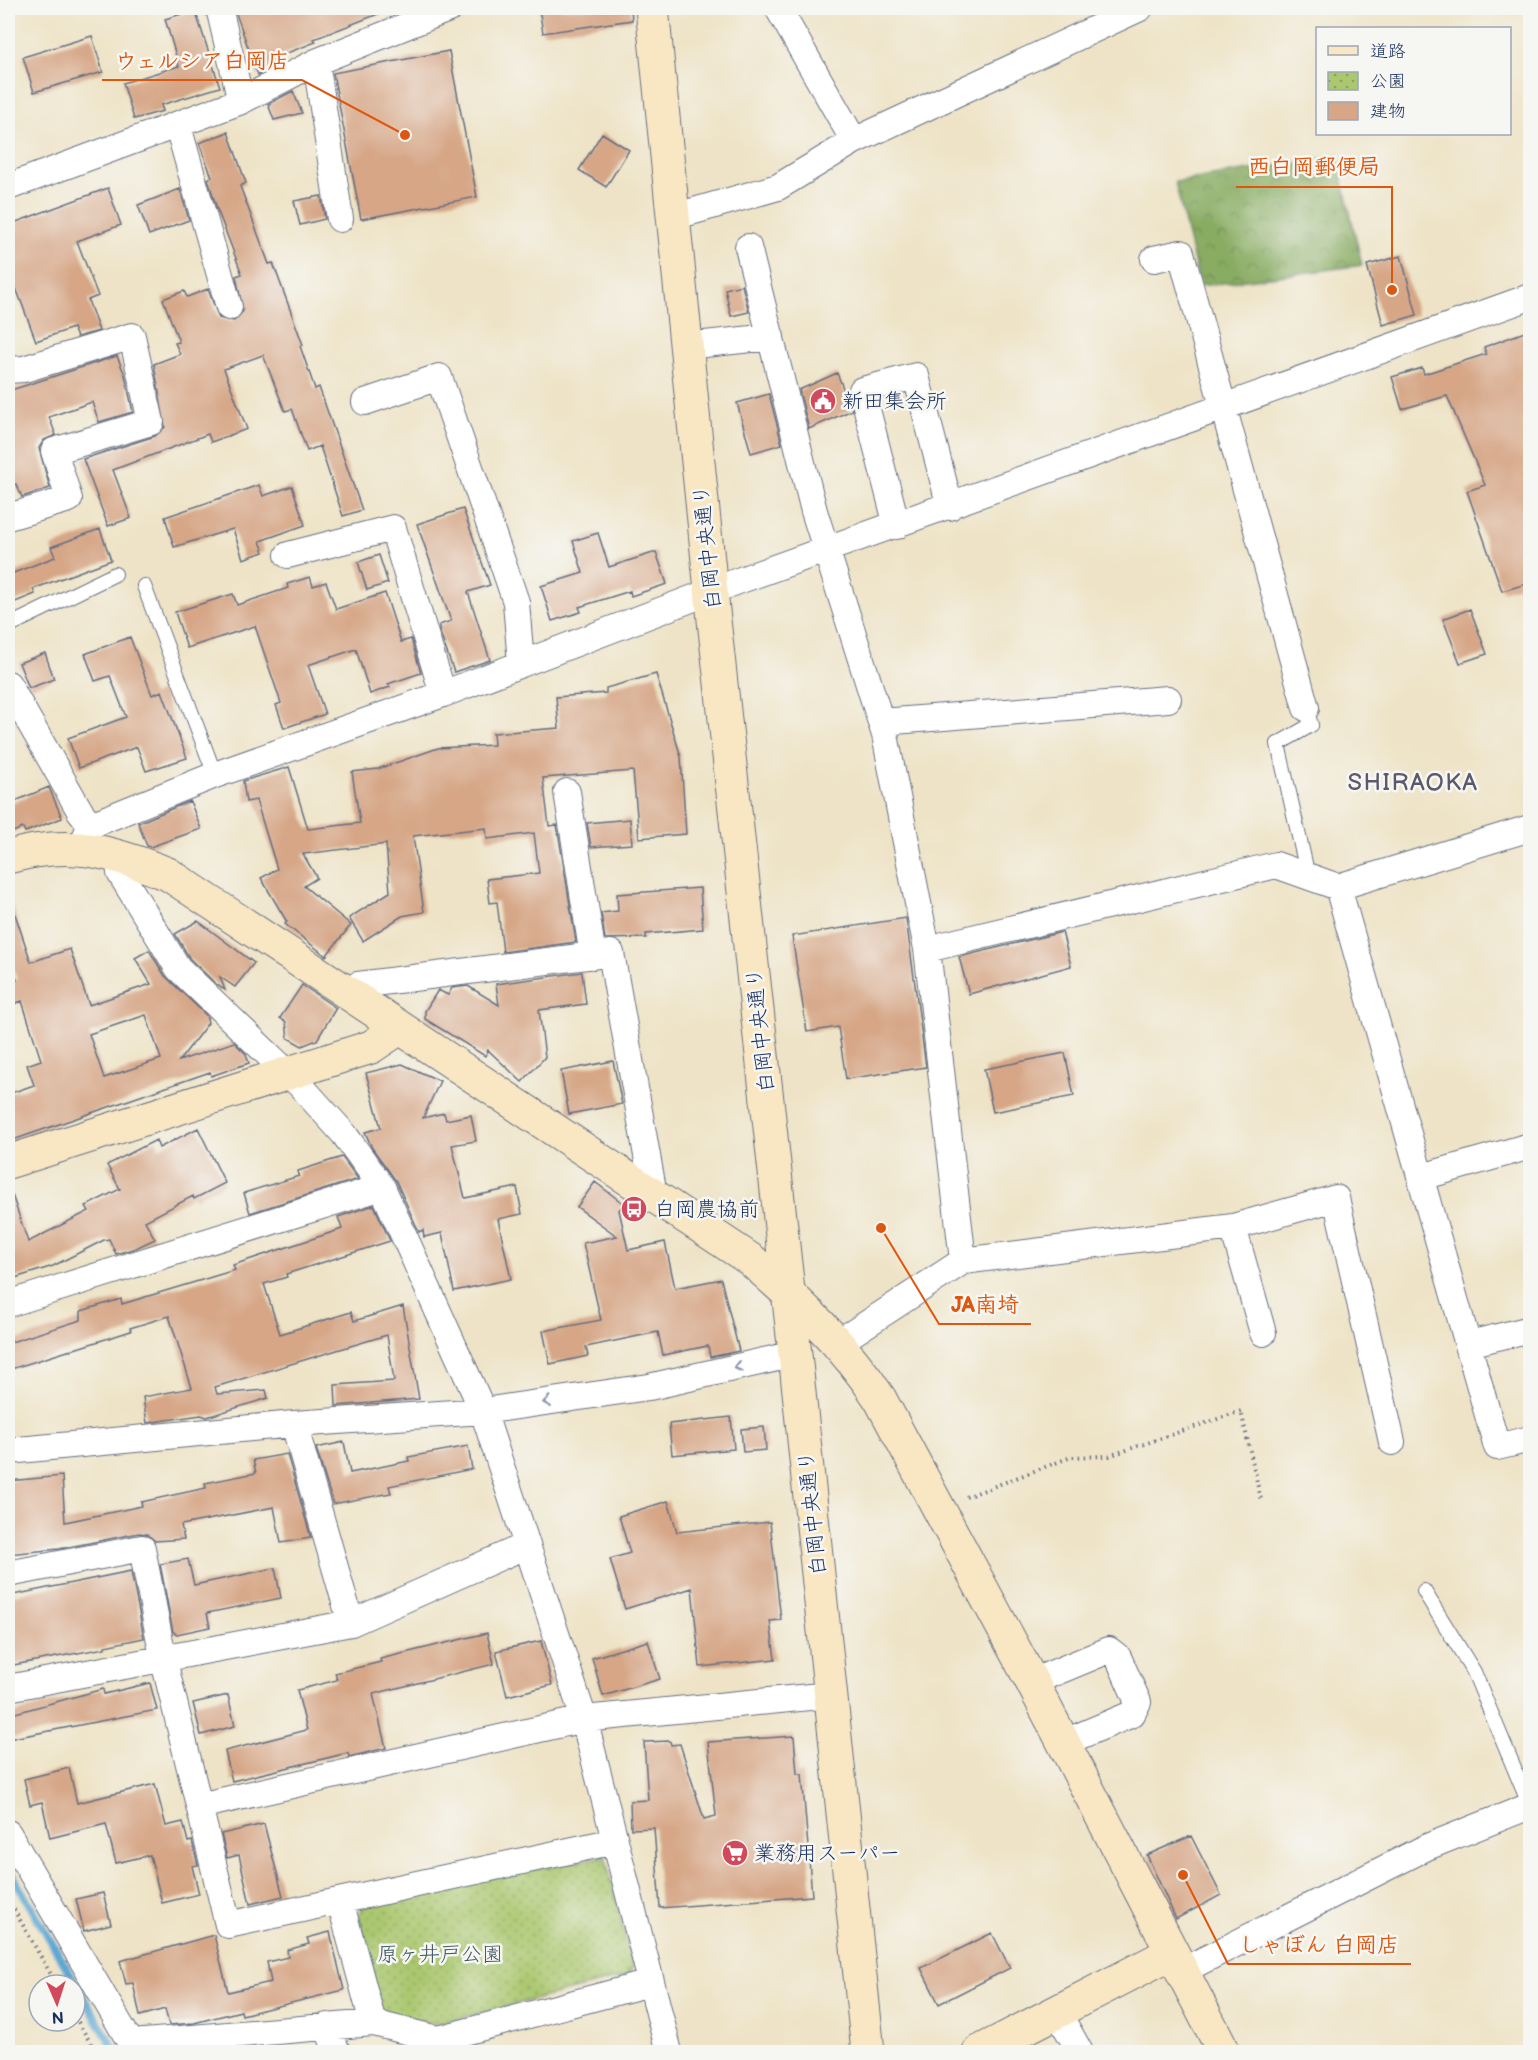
<svg xmlns="http://www.w3.org/2000/svg" width="1538" height="2060" viewBox="0 0 1538 2060" font-family="'Balsamiq Sans','Klee One',sans-serif">
<style>
.forest{fill:url(#forest-crowns);stroke:#526e60;stroke-width:1.5}
.park{fill:url(#park-dots);stroke:#637c66;stroke-width:1.5}
.lines{fill:none;stroke-linecap:round;stroke-linejoin:round}
.stream{stroke:#5ba8d4;stroke-width:8}
.building{fill:#d6a686;fill-rule:evenodd}
.lane-casing{stroke:#656e82;stroke-width:16}
.street-casing{stroke:#656e82;stroke-width:28}
.secondary-casing{stroke:#656e82;stroke-width:35}
.path{stroke:#656e82;stroke-width:4;stroke-dasharray:1.5 4.5;stroke-linecap:butt}
.lane{stroke:#fff;stroke-width:14}
.street{stroke:#fff;stroke-width:26}
.secondary{stroke:#f9e7c3;stroke-width:33}
.oneway{stroke:#8d97ae}
.labels{text-anchor:middle;stroke-width:5;stroke-linejoin:round;paint-order:stroke}
.poi-label{font-size:21px;fill:#1b2f5e;stroke:#f6f6f2;text-anchor:start}
.street-label{font-size:21px;fill:#1b2f5e;stroke:#f6f6f2}
.park-label{font-size:21px;fill:#3f5562;stroke:#f6f6f2}
.quarter-label{font-size:24px;letter-spacing:1.5px;fill:#5c596c;stroke:#f6f6f2}
.leader{fill:none;stroke:#de5710;stroke-width:2}
.callout-dot{fill:#de5710;stroke:#f6f6f2;stroke-width:2}
.callout-label{font-size:22px;text-anchor:middle;font-weight:bold;fill:#de5710;stroke:#f6f6f2;stroke-width:5;stroke-linejoin:round;paint-order:stroke}
</style>
<defs>
<pattern id="forest-crowns" width="20" height="18" patternUnits="userSpaceOnUse" patternTransform="scale(1.5)"><rect width="20" height="18" fill="#88ac62"/><path d="M2 6a3 3 0 1 1 6 0M12 15a3 3 0 1 1 6 0" fill="none" stroke="#6e8c54"/></pattern>
<pattern id="park-dots" width="8" height="8" patternUnits="userSpaceOnUse" patternTransform="scale(1.5)"><rect width="8" height="8" fill="#abc86f"/><path d="M2 2h.1M6 6h.1" fill="none" stroke="#8aa35e" stroke-width="1.8" stroke-linecap="round"/></pattern>
</defs>
<rect width="100%" height="100%" fill="#f6f6f2"/>
<filter id="ink" filterUnits="userSpaceOnUse"><feTurbulence type="fractalNoise" baseFrequency=".0167" numOctaves="2"/><feDisplacementMap in="SourceGraphic" scale="12" xChannelSelector="R" yChannelSelector="G"/><feConvolveMatrix kernelMatrix="1 2 1 2 8 2 1 2 1" color-interpolation-filters="sRGB"/></filter>
<filter id="wash" filterUnits="userSpaceOnUse"><feTurbulence type="fractalNoise" baseFrequency=".008" numOctaves="4" result="noise"/><feDisplacementMap in="SourceGraphic" scale="24" xChannelSelector="R" yChannelSelector="G"/><feGaussianBlur stdDeviation="1.35" result="paint"/><feColorMatrix in="noise" values="0 0 0 0 0 0 0 0 0 0 0 0 0 0 0 0 0 1.4 0 .05"/><feComposite in="paint" operator="in"/></filter>
<g filter="url(#wash)">
<rect width="100%" height="100%" fill="#eee3c6"/>
<path class="forest" d="M1337,156L1362,265L1200,286L1175,182Z"/>
<path class="park" d="M605,1856L633,1967L627,1976L438,2024L390,2015L379,2007L359,1915L365,1901Z"/>
<g class="lines">
<path class="stream" d="M8,1868L116,2052"/>
</g>
<g id="blocks">
<path class="building" d="M234,8H390L391,9L314,39L316,42L279,56L282,63L258,75Z
M539,8H631L632,20L543,33Z
M195,10L220,87L161,105L163,111L134,119L123,83L179,66L165,19Z
M92,36L103,72L34,92L23,57Z
M449,51L477,197L361,219L333,73Z
M293,91L302,113L274,120L268,104Z
M228,132L246,183L240,186L269,264L273,263L303,345L300,346L315,389L319,387L362,510L343,516L320,446L307,451L292,409L285,411L263,355L224,369L247,429L211,442L208,434L113,470L131,518L108,526L83,459L155,436L165,427L154,364L180,354L175,343L179,342L163,299L184,291L187,297L208,289L219,318L234,321L243,311L236,276L242,274L217,209L208,179L212,177L199,143Z
M602,133L629,150L606,187L579,170Z
M108,188L121,225L77,241L98,296L88,300L99,331L77,337L73,328L36,341L13,280L8,282V225Z
M180,189L189,220L149,235L138,205Z
M321,196L325,219L300,225L294,201Z
M1401,256L1417,315L1383,325L1367,265Z
M742,285L749,312L731,316L725,289Z
M1530,330V583L1502,591L1467,491L1485,485L1447,396L1402,409L1392,377L1422,368L1424,374L1486,354L1484,347Z
M117,356L125,375L133,412L99,422L92,402L49,417L56,435L44,440L39,448L50,488L22,497L16,484L8,488V391Z
M837,373L852,410L809,429L799,390Z
M769,394L782,444L751,453L737,403Z
M259,485L263,496L292,486L305,525L260,541L264,552L243,559L233,529L174,547L165,517Z
M463,509L490,585L468,592L490,660L454,672L439,630V625L451,621L417,524Z
M100,529L111,560L33,589L35,594L8,605V575L55,557L51,547Z
M598,533L609,567L656,552L667,584L631,596L630,591L579,607L581,612L552,621L541,586L583,573L573,541Z
M379,555L388,583L367,590L358,562Z
M310,577L313,586L326,582L336,609L385,593L401,642L411,639L421,673L388,684L390,687L370,694L356,649L308,665L325,714L284,728L276,705L281,703L255,626L187,648L175,612L233,594L237,605L288,588L287,584Z
M1470,609L1487,654L1460,663L1443,619Z
M130,637L152,695L162,691L187,758L146,771L137,747L79,768L68,738L126,717L110,676L95,681L85,654Z
M45,653L54,679L29,688L19,663Z
M656,674L681,757L686,834L639,838L633,771L543,778L549,826L557,825L576,942L503,952L497,902L490,903L487,879L539,873L534,833L487,839L486,828L413,836L424,912L402,916L363,941L349,918L390,892L386,844L303,854L317,878L304,886L351,925L326,956L285,924L287,922L261,878L277,869L256,800L246,802L243,781L289,767L308,829L360,823L352,772L378,769L438,748L494,745L493,733L559,728L556,697L606,693V688Z
M49,787L62,818L25,832L23,828L8,834V804Z
M190,801L201,829L150,847L147,846L138,823Z
M630,819L632,844L591,847L587,823Z
M700,888L703,929L646,934V938L605,939L601,913L618,911L617,894Z
M11,902L31,962L70,949L89,1005L151,984L135,958L149,950L165,976L206,1015L208,1023L179,1061L234,1042L246,1054L249,1063L211,1076L210,1072L13,1140L8,1122V1094L34,1085L27,1065L41,1060L22,1001L8,1006V983L17,980L8,953V903ZM146,1015L161,1059L104,1078L89,1034Z
M906,918L926,1067L846,1079L838,1027L807,1032L792,936Z
M198,921L254,963L235,987L220,977L225,990L216,984L190,959L175,934Z
M1062,932L1071,966L969,994L959,957Z
M582,972L586,1004L539,1010L545,1057L522,1082L488,1050L485,1056L425,1019V1011L438,990L448,995L452,988L468,986L499,1005L496,984Z
M302,985L336,1008L317,1040L302,1046L288,1038L286,1022L280,1018Z
M1065,1053L1074,1096L993,1112L984,1069Z
M613,1061L622,1104L569,1114L561,1071Z
M402,1064L440,1081L423,1118L444,1113L446,1120L471,1115L476,1141L452,1145L465,1198L517,1187L522,1214L498,1219L511,1279L454,1291L442,1233L424,1237L423,1230L419,1232L396,1181L372,1148L365,1132L381,1128L366,1073Z
M198,1128L225,1183L194,1199L193,1196L145,1221L155,1239L136,1248L116,1254L109,1239L104,1240L53,1266L15,1278L8,1257V1193L11,1192L28,1242L89,1211L86,1206L120,1189L107,1165L156,1140L159,1148Z
M342,1157L358,1179L250,1213L244,1193L299,1176L298,1171Z
M595,1182L624,1204L619,1210L628,1250L665,1242L675,1288L721,1279L739,1351L710,1357L708,1346L663,1355L658,1332L586,1347L588,1356L550,1364L543,1331L601,1320L583,1243L617,1236L577,1207Z
M374,1205L390,1241L286,1274L287,1277L264,1284L280,1334L351,1312L354,1321L403,1306L419,1399L336,1406L335,1385L394,1381L387,1335L215,1387L217,1394L266,1390L268,1398L207,1417L201,1415L147,1423L143,1397L192,1388L169,1316L130,1328L131,1331L8,1370V1343L81,1320V1311L121,1299L122,1304L235,1270L233,1265L342,1229L338,1217Z
M731,1417L734,1449L672,1455L669,1424Z
M764,1427L766,1450L743,1452L741,1429Z
M344,1442L350,1473L409,1461L408,1457L468,1446L472,1469L389,1486L391,1493L333,1504L316,1448Z
M287,1454L311,1538L281,1543L274,1507L181,1525L184,1539L155,1541L147,1534L139,1533L59,1549L8,1554V1481L62,1476L65,1522L142,1506L141,1502L206,1488L205,1483L256,1473L253,1460Z
M668,1501L677,1532L770,1522L781,1620L770,1621L775,1659L700,1667L692,1588L625,1609L610,1559L630,1553L619,1516Z
M188,1559L194,1585L275,1568L281,1598L207,1613L210,1627L177,1634L173,1632L160,1564Z
M131,1571L144,1638L105,1646V1648L8,1666V1640L14,1638L8,1596Z
M487,1633L494,1664L373,1694L386,1748L349,1757L348,1753L232,1781L225,1751L307,1730L297,1690L337,1680L335,1673L381,1662L380,1659Z
M541,1641L552,1685L507,1696L496,1651Z
M648,1641L660,1679L603,1696L592,1658Z
M150,1683L157,1710L8,1739V1715L103,1689L104,1694Z
M228,1695L235,1726L201,1735L193,1703Z
M794,1736L797,1774H802L812,1896L660,1908L654,1828L631,1829L630,1801L648,1800L644,1742L670,1741L671,1745L680,1744L704,1819L716,1816L708,1742Z
M69,1768L77,1803L155,1784L166,1826L183,1822L188,1842L192,1841L198,1865L192,1866L199,1894L162,1903L150,1855L116,1863L106,1824L50,1838L42,1802L30,1805L24,1779Z
M264,1824L283,1896L250,1904L239,1855L227,1858L221,1834Z
M1191,1836L1221,1895L1176,1919L1147,1855Z
M103,1893L111,1924L84,1931L76,1899Z
M330,1932L344,1990L242,2015L241,2011L194,2023L169,2025L165,2009L140,2016L133,1983L126,1984L120,1961L214,1935L228,1992L271,1982L267,1962L288,1957L287,1950L309,1944L307,1938Z
M992,1933L1010,1968L939,2004L921,1968Z"/>
</g>
</g>
<g filter="url(#ink)">
<use href="#blocks" fill-opacity="0" stroke="#656e82" stroke-width="1.5"/>
<g class="lines">
<defs>
<path id="lane" d="M144,586L215,775
M8,626L115,574
M1306,708L1311,725L1278,744L1308,876
M1424,1591L1474,1672L1530,1806"/>
<path id="street" d="M219,8L241,101
M778,8L854,141
M316,62L340,219
M178,126L229,307
M8,187L241,101L316,62L451,8
M673,217L778,187L854,141L1140,8
M748,247L814,511L885,735L927,949L963,1261L853,1333L837,1341
M1154,259L1181,253L1306,708
M686,346L771,337
M8,370L24,369L132,336L151,422L54,451L69,499L8,517
M365,402L439,377L516,602L521,664
M897,526L862,390L916,376L950,507
M288,555L393,528L443,694
M8,684L80,811L91,825
M882,722L1168,699
M567,792L593,956
M80,848L91,825L215,775L443,694L738,581L1530,297
M118,855L120,873L178,968L299,1084L344,1134L382,1187L483,1411L584,1719L669,2052
M1338,887L1497,1447L1530,1439
M927,949L1276,865L1338,887L1530,828
M351,994L358,985L611,953L654,1195
M1422,1177L1530,1146
M1233,1227L1263,1333
M963,1261L1233,1227L1336,1198L1392,1442
M8,1304L382,1187
M1469,1344L1530,1329
M294,1424L351,1623
M8,1451L294,1424L483,1411L649,1387L795,1354
M8,1574L142,1548L163,1657L228,1925L615,1841
M1032,1682L1109,1650L1118,1657L1138,1702L1132,1714L1063,1743
M8,1688L351,1623L525,1546
M199,1806L584,1719L830,1695
M8,1833L136,2052
M340,1901L373,2023
M1182,1971L1427,1847L1530,1806
M1057,2011L1080,2052
M327,2026L337,2052
M132,2043L373,2023L438,2039L650,1983"/>
<path id="secondary" d="M652,8L714,620L795,1354L868,2052
M8,857C70,839 110,851 168,874L751,1260C799,1302 845,1345 880,1399L1032,1682L1224,2052
M8,1162L371,1047L389,1035L396,1025
M979,2052L1171,1953"/>
</defs>
<use href="#lane" class="lane-casing"/>
<use href="#street" class="street-casing"/>
<use href="#secondary" class="secondary-casing"/>
<path class="path" d="M966,1497L1071,1457L1109,1456L1241,1411L1261,1500
M8,1899L57,1985
M75,2017L96,2052"/>
<use href="#lane" class="lane"/>
<use href="#street" class="street"/>
<use href="#secondary" class="secondary"/>
</g>
<defs><path id="oneway-chevron" d="M-2-3.5L2.5 0L-2 3.5" fill="none" stroke-width="1.6" stroke-linecap="round" stroke-linejoin="round" transform="scale(1.5)"/></defs>
<g class="oneway">
<use href="#oneway-chevron" transform="translate(738 1367) rotate(167)"/>
<use href="#oneway-chevron" transform="translate(547 1402) rotate(172)"/>
</g>
</g>
<defs>
<symbol id="civic-disc" viewBox="-11 -11 22 22"><circle r="9.5" fill="#d1495b" stroke="#f6f6f2"/><path d="M-.6-6.5H3V-4.5H.6V-3L4-1V1h2V6H-6V1h2V-1L-.6-3ZM-1.2 2.5V6h2.4V2.5Z" fill="#fff"/></symbol>
<symbol id="bus-disc" viewBox="-11 -11 22 22"><circle r="9.5" fill="#d1495b" stroke="#f6f6f2"/><path d="M-5-6H5V4H4V6H2V4H-2V6H-4V4H-5ZM-3.5-4V0h7V-4ZM-3.5 1.2v1.5H-2V1.2ZM2 1.2v1.5H3.5V1.2Z" fill="#fff"/></symbol>
<symbol id="supermarket-disc" viewBox="-11 -11 22 22"><circle r="9.5" fill="#d1495b" stroke="#f6f6f2"/><path d="M-6-5.5h2.5l.6 2H6L4.5 2H-2.5L-4.4-4H-6ZM-1.5 3.2a1.3 1.3 0 1 0 .1 0ZM3 3.2a1.3 1.3 0 1 0 .1 0Z" fill="#fff"/></symbol>
</defs>
<g fill-rule="evenodd">
<use href="#civic-disc" x="808" y="386" width="30" height="30"/>
<use href="#bus-disc" x="619" y="1194" width="30" height="30"/>
<use href="#supermarket-disc" x="720" y="1838" width="30" height="30"/>
</g>
<g class="labels">
<g class="poi-label">
<text x="842" y="408">新田集会所</text>
<text x="654" y="1216">白岡農協前</text>
<text x="754" y="1860">業務用スーパー</text>
</g>
<g class="street-label">
<text transform="translate(707 547) rotate(-96)" y="7">白岡中央通り</text>
<text transform="translate(760 1030) rotate(-96)" y="7">白岡中央通り</text>
<text transform="translate(812 1513) rotate(-96)" y="7">白岡中央通り</text>
</g>
<g class="park-label">
<text x="440" y="1961">原ヶ井戸公園</text>
</g>
<g class="quarter-label">
<text x="1413" y="790">SHIRAOKA</text>
</g>
</g>
<path class="leader" d="M405 135L302 80H102M1392 290L1392 187H1236M881 1228L939 1324H1031M1183 1875L1228 1964H1411"/>
<g class="callout-dot">
<circle cx="405" cy="135" r="6"/>
<circle cx="1392" cy="290" r="6"/>
<circle cx="881" cy="1228" r="6"/>
<circle cx="1183" cy="1875" r="6"/>
</g>
<g class="callout-label">
<text x="202" y="68">ウェルシア白岡店</text>
<text x="1314" y="174">西白岡郵便局</text>
<text x="985" y="1312">JA南埼</text>
<text x="1319" y="1952">しゃぼん 白岡店</text>
</g>
<rect width="1538" height="2060" fill="none" stroke="#f6f6f2" stroke-width="30"/>
<rect x="1316" y="27" width="195" height="108" fill="#f6f6f2" stroke="#9ea6b7" stroke-width="1.5"/>
<rect x="1328" y="46" width="30" height="9" fill="#f9e7c3" stroke="#9ea6b7" stroke-width="1.5"/>
<text x="1370" y="57" font-size="18" fill="#1b2f5e">道路</text>
<rect x="1328" y="72" width="30" height="18" fill="url(#park-dots)" stroke="#9ea6b7" stroke-width="1.5"/>
<text x="1370" y="87" font-size="18" fill="#1b2f5e">公園</text>
<rect x="1328" y="102" width="30" height="18" fill="#d6a686" stroke="#9ea6b7" stroke-width="1.5"/>
<text x="1370" y="117" font-size="18" fill="#1b2f5e">建物</text>
<g transform="translate(57 2003) rotate(177)"><circle r="28" fill="#f6f6f2" stroke="#9ea6b7" stroke-width="1.5"/>
<path d="M0-4.5L10 22L0 15L-10 22Z" fill="#d1495b"/>
<text y="-9" font-size="16" font-weight="bold" text-anchor="middle" fill="#1b2f5e">N</text>
</g>
</svg>
